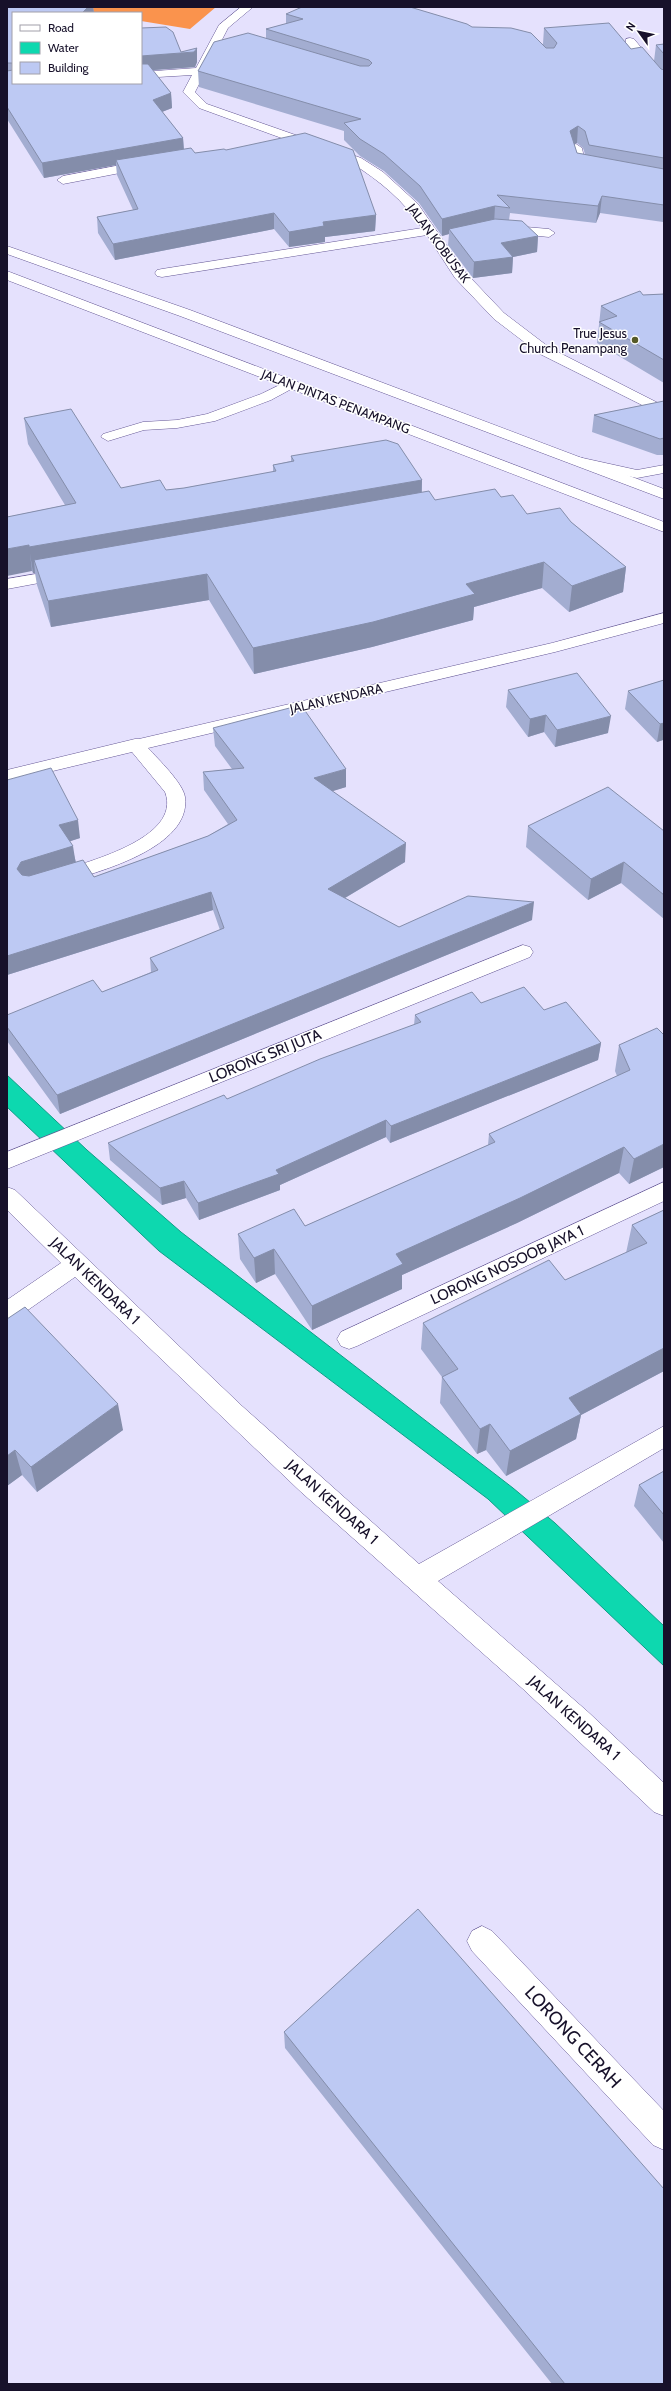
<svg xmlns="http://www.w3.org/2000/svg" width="671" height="2391" viewBox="0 0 671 2391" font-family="Cabin,sans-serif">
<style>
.forest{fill:#fa934d}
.water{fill:#0dd8af;stroke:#109c87}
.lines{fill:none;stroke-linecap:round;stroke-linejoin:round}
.minor-casing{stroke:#665996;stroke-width:1}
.major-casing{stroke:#665996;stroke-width:1}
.minor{fill:#fff;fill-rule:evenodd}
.major{fill:#fff;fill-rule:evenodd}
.wall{fill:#a3add1;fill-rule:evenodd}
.shaded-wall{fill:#848daa}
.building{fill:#bdc9f3;stroke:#848daa}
.poi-dot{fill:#565a27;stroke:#fff;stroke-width:1.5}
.labels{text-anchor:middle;stroke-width:3;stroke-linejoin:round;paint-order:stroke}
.far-street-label{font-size:13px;fill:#17112a;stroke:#fff}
.far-poi-label{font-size:13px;fill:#17112a;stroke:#fff;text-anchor:end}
.street-label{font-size:15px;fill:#17112a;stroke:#fff}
.near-street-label{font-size:18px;fill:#17112a;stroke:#fff}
</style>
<rect width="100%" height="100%" fill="#e5e1fd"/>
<path class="forest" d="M51,7H216L190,29L141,21V13H90Z"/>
<path class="water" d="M7,1075L87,1150L181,1232L513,1488L555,1523L664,1626V1666L488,1499L159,1251L7,1107Z"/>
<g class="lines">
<defs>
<path id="minor" d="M241,7H253L228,28L195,92L207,104L361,158L383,172L418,204L465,272L504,313L550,348L664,406V416L540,354L494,319L455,278L427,235L162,277L157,276L155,273L157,270L162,269L422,228C404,201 380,181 353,164L199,108L183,92L192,75L141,78V72L196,68L219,25Z
M630,38L634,39L664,75V85L660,84L626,43V39Z
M576,144L582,148L585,163L602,170L600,173L596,174L576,168L570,148Z
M147,160L153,164L151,167L63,184L57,180L63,176Z
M502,225L549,229L555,233L549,237L498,232L496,229L498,226Z
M290,380L297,384L295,387L271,400L215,421L177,428L144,430L108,441L101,437L103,434L143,422L177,420L207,414L261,394Z
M578,457L637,470L664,465V473L637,478L573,464L571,461L573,458Z
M65,569L71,571L73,574L71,577L7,589V579Z
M664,613V623L555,652L148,748C158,759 183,783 185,797C192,848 96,873 60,883L53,881L51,877L53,873C83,863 183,839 165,792L132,752L7,782V770L135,739H139L552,643Z
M523,945L530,947L533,952L530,957L7,1169V1152Z
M664,1182V1201L357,1346L349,1349L341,1346L337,1339L341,1332Z
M7,1187L15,1190L242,1406L419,1564L664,1426V1448L438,1581L587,1711L664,1783V1816L654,1812L523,1689L301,1492L75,1277L15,1319L7,1321V1300L61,1263L7,1210Z
M482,1926L492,1931L664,2111V2150L653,2145L472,1951L467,1941L472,1931Z"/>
<path id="major" d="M7,246L190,310L664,489V499L180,316L7,254Z
M7,271L664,522V532L7,280Z"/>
</defs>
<use href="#minor" class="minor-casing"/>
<use href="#major" class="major-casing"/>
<use href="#minor" class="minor"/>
<use href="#major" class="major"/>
</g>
<path class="wall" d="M7,7H93L94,13H13V83L141,28L181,52L197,62L195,67L152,70L171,93L172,108L162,112L183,138L184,149L195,153L226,150L376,215L375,231L325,237V242L289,247L274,229L115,260L98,233L97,217L133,210L117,175L116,165L44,178L7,119Z
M286,14L472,27L543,44L544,28L631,49L654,61L656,45L664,44V223L663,222L600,213L596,223L510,213L509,220L538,236L537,252L513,257L512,273L473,278L448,245L449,234L442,236L419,203L384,171L360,156L344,140V131L199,87L198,71L266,39V29L286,24ZM577,143L583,148L585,154L577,153L574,144Z
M664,294V383L597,343L601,306L643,295Z
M664,401V455H657L592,432L594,415Z
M24,418L121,488L166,490L184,488L273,472V465L291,461V456L422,480V493L435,500L501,497L527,514L571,522L626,567L623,592L569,612L542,588L474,607L473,620L372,647L254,674L209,600L51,627L37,585L35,573H33L7,517L65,505L28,444Z
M664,680V741L663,740L657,742L625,709L628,691Z
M508,690L608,733L555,747L544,732L528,737L506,707Z
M213,728L346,787L332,791L405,862L345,898L399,927L532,920L60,1114L7,1041V1027L102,992L151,972L150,958L220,930L213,910L7,975V780L80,838L70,841L76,862L94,877L208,836L228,824L204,790L203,772L232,769L215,746Z
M528,826L664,831V919L621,883L588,900L526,847Z
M481,1003L544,1010L601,1043L598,1060L390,1143L386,1137L280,1185V1190L199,1220L186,1198L162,1205L110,1160L108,1143L227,1099L414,1025L415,1015Z
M664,1035V1167L629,1184L619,1173L517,1223L402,1275V1289L312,1330L275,1274L256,1283L240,1259L238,1234L305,1226L488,1145L489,1134L617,1076L615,1071L619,1045Z
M664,1210V1371L581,1415L576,1439L506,1476L486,1450L477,1454L440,1403L442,1377L421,1349L423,1323L565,1280L626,1253L632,1225Z
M7,1319L123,1430L37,1492L22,1475L7,1486Z
M664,1471V1543L634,1506L639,1485Z
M284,2032L664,2384H552L285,2048Z"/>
<path class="shaded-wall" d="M88,7H93L94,13H82Z
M197,48V62L195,67L141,71V56L194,52Z
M171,93L172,108L154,115L153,100Z
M578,126L577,143L569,147L570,131Z
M183,138L184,153L116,160V165L44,178L42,163Z
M602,196L600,213L596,223L598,206Z
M495,206L494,224L449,229V234L442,236V219Z
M274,213V229L115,260L113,244Z
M376,215L375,231L325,237V242L289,247V232L323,222Z
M538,236L537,252L513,257L512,273L473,278L474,262L501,243Z
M422,480L421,506L34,560L35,573H33L29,547Z
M29,545L32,571L7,576V549Z
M544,562L542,588L474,607L473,620L372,647L254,674L253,648L466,584Z
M626,567L623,592L569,612L572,586Z
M207,574L209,600L51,627L48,601Z
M546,715L544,732L528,737L530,719Z
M611,716L608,733L555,747L557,730Z
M664,723V733L663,740L657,742L660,724Z
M346,769V787L314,797V778Z
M78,820L80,838L62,844L59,825Z
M406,843L405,862L328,908V889Z
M73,846L76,865L21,888L17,869L21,862Z
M624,862L621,883L588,900L591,879Z
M211,892L213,910L7,975V956Z
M534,902L532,920L60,1114L57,1095Z
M601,1043L598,1060L390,1143L391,1126Z
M386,1120V1137L280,1185V1190L199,1220L198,1203L276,1170Z
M664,1144V1167L629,1184L634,1159Z
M624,1147L619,1173L517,1223L402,1275V1289L312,1330V1306L396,1254Z
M184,1181L186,1198L162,1205L160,1188Z
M274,1249L275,1274L256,1283L254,1258Z
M664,1348V1371L581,1415L576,1439L506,1476L510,1451L569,1398Z
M118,1404L123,1430L37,1492L31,1467Z
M490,1424L486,1450L477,1454L480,1429Z
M15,1450L22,1475L7,1486V1456Z"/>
<path class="building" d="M7,7H88L82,13H13V67L12,63H7Z
M302,7H410L467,24L472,27L511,28L531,33L546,48H554L557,43L544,28L609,23L631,49L642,47L661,69L664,70V158L589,145L585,131L578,126L570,131L577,153L664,169V205L602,196L598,206L497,195L510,208L495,206L442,219L420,186L384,154L360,139L344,123L361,119L198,71L214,42L248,33L360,66H369L372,63L369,60L266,29L303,19L286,14Z
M166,27L173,32L181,52L197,48L194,52L141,56V28Z
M664,44V54L656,45Z
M141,64H148L171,93L153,100L183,138L42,163L7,107V71L13,70V83H141Z
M305,133L353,150L376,215L323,222L324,226L289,232L274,213L113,244L97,217L138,209L116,160L191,148L195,153L224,149L226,150Z
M495,219L522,221L538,236L501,243L513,257L474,262L449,229Z
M640,291L643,295L664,294V360L599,322L617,316L601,306Z
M664,401V438L660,439L594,415Z
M71,409L121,488L160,480L166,490L184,488L276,471L273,465L294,461L291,456L386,440L398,444L422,480L29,547V545L7,549V516V517L76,503L24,418Z
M495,489L501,497L513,495L527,514L560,508L571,522L626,567L572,586L544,562L466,584L475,594L373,622L253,648L207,574L48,601L34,560L429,491L435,500Z
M577,673L611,716L557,730L546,715L530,719L508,690Z
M664,680V723L660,724L628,691Z
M301,705L346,769L314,778L406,843L328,889L399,927L468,896L534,902L57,1095L7,1027V1015L93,980L102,992L158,970L150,958L224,928L211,892L7,956V780L51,768L78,820L59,825L73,846L21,862L17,869L22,875L29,876L83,860L94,877L208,836L237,820L203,772L244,768L213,728Z
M608,787L664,831V895L624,862L591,879L528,826Z
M524,987L544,1010L566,1002L601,1043L391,1126L386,1120L276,1170L279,1174L198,1203L184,1181L160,1188L108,1143L224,1095L227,1099L320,1059L421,1022L415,1015L472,992L481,1003Z
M657,1028L664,1035V1144L634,1159L624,1147L520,1198L396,1254L403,1264L312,1306L274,1249L254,1258L238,1234L294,1209L305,1226L495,1142L489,1134L630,1070L619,1045Z
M664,1210V1348L569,1398L581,1414L510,1451L490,1424L480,1429L442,1377L458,1369L423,1323L549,1260L565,1280L647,1243L632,1225Z
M25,1307L118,1404L31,1467L15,1450L7,1456V1319Z
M664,1471V1515L639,1485Z
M418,1909L664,2189V2384H565L284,2032Z"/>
<circle class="poi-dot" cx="635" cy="340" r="4"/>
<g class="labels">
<g class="far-street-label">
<text transform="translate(439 243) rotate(53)" y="5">JALAN KOBUSAK</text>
<text transform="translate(336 401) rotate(21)" y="5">JALAN PINTAS PENAMPANG</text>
<text transform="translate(336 698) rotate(-13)" y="5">JALAN KENDARA</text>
</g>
<g class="far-poi-label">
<text x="627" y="338">True Jesus<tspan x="627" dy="15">Church Penampang</tspan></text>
</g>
<g class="street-label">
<text transform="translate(265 1056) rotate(-22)" y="5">LORONG SRI JUTA</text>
<text transform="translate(507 1265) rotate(-25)" y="5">LORONG NOSOOB JAYA 1</text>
<text transform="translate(95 1281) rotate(44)" y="5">JALAN KENDARA 1</text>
<text transform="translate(332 1502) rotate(42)" y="5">JALAN KENDARA 1</text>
<text transform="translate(574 1718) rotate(42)" y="5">JALAN KENDARA 1</text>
</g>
<g class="near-street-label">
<text transform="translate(573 2037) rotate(47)" y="6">LORONG CERAH</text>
</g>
</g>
<rect width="671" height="2391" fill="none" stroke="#17112a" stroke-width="16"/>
<rect x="12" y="12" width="130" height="72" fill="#ffffff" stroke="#a2a0aa"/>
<rect x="20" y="25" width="20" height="6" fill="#ffffff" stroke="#a2a0aa"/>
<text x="48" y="32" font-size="12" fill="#17112a">Road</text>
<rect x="20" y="42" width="20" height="12" fill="#0dd8af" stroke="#a2a0aa"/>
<text x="48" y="52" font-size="12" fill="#17112a">Water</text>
<rect x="20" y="62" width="20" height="12" fill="#bdc9f3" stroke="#a2a0aa"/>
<text x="48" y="72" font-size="12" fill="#17112a">Building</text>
<g transform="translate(639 32) rotate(303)" stroke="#ffffff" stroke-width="3" paint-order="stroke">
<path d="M0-3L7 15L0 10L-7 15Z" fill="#17112a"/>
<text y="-6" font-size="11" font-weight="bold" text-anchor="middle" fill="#17112a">N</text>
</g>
</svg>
